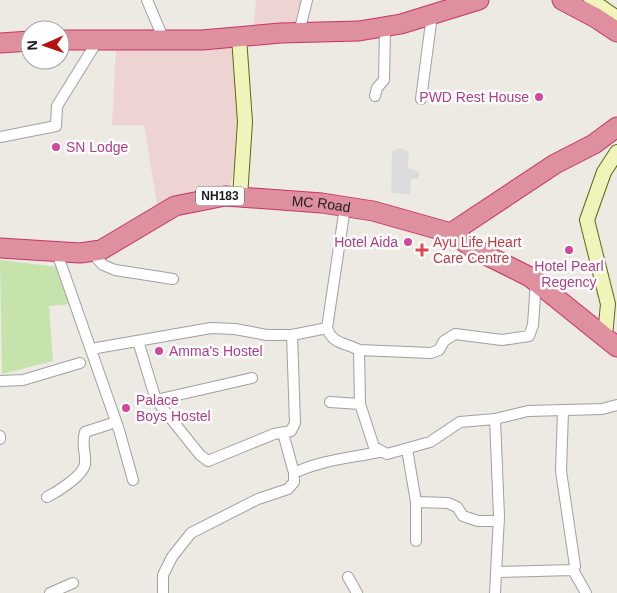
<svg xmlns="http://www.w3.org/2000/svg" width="617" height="593" viewBox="0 0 617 593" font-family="Helvetica,sans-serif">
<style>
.commercial{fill:#edd4d3}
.grass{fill:#c7e3ac}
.parking{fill:#dcdcdc}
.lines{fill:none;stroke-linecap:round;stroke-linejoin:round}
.street-casing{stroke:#a0a0a0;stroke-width:12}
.secondary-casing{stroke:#5f690d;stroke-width:16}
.highway-casing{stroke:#c93266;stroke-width:21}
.street{stroke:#fff;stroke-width:10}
.secondary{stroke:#f1f4ba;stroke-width:14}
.highway{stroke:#de909f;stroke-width:19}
.hotel-dot{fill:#d1479c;stroke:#fff;stroke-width:2}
.health-dot{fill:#e0444e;stroke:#fff;stroke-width:2}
.labels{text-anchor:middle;stroke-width:5;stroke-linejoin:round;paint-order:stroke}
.shield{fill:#fff;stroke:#606060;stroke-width:1}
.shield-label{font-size:12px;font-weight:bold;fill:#1c1c1c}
.hotel-label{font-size:14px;fill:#b23c85;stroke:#fff;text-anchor:start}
.street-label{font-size:14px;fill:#1c1c1c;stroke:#fff}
.health-label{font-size:14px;fill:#be3a42;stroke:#fff;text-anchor:start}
</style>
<rect width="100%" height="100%" fill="#ede9e3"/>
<path class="commercial" d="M256,0H305L303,10L294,26L254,25Z
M237,47L239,150L229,191L158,210L144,125H112L116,48Z"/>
<path class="grass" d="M0,260L58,267L71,304L49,306L53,361L2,374Z"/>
<path class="parking" d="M398,148L409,151L408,168L419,172V179H411L410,194L391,193L392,152Z"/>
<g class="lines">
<defs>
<path id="street" d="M147,0L164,40
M299,33L307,0
M375,96L377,88L384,80L385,28
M421,99L432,15
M0,137L56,126L57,106L98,40
M345,207L327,328C333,345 345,342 359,350L360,404L374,447L387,454L430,442L460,422L495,419L528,411L602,409L617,405
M56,250L119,430L133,480
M91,252L103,265L115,270L173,279
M138,341L156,400L200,455L208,461L274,434L291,431L295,423L292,335
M91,349L211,328L235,329L267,335H292L327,328
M359,350L431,353L439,350L444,341L455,334L502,340L529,336L533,325L536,281
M0,381L23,380L80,363
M156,400L252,378
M330,402L360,404
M283,433L294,473
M0,436V439
M407,449L416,502L448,503L457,507L463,516L478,521H499
M47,497C57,492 83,476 85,464C86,452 81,444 85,432L116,422
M416,502V541
M573,570L586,593
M497,572L573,570L575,566L561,471L563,411
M348,577L357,593
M50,593L73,583
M163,593V575L172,557L191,533L258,499L288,489L294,482V473C321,460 350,458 379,452
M495,593L499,516L495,419"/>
<path id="secondary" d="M591,0L617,18
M239,37L245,122L240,197
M605,336L608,304L587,220L604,172L617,152"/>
<g id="highway">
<path d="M562,0L596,18L617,32"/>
<path d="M60,40H202L281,33L359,31L401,24L479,0"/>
<path d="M0,43L30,41"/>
<path d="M451,233L555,164L594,144L617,127"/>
<path id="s1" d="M0,248L80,253L101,250L175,206L225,196L322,203L373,211L451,233L476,250L530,277L617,347"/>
</g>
</defs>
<use href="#street" class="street-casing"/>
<use href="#secondary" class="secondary-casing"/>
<use href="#highway" class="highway-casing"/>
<use href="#street" class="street"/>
<use href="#secondary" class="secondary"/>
<use href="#highway" class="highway"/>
</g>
<g class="hotel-dot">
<circle cx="539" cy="97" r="5"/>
<circle cx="56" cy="147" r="5"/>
<circle cx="408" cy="242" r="5"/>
<circle cx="569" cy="250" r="5"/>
<circle cx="159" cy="351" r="5"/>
<circle cx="126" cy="408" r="5"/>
</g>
<path class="health-dot" d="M419.5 242.5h5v5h5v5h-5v5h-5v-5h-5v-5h5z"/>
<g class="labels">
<rect class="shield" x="196" y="186.5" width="48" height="19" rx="4"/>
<g class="shield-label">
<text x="220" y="200">NH183</text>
</g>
<g class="hotel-label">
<text x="529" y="102" text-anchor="end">PWD Rest House</text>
<text x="66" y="152">SN Lodge</text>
<text x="398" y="247" text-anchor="end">Hotel Aida</text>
<text x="569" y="271" text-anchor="middle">Hotel Pearl<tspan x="569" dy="16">Regency</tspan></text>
<text x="169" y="356">Amma's Hostel</text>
<text x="136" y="405">Palace<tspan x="136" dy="16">Boys Hostel</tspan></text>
</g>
<g class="street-label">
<text dy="5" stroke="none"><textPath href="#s1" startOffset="335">MC Road</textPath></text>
</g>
<g class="health-label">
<text x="433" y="247">Ayu Life Heart<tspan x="433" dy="16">Care Centre</tspan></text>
</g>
</g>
<g transform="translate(45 45) rotate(268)"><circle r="24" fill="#ffffff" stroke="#a4a4a4"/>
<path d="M0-4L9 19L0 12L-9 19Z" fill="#b81011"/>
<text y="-8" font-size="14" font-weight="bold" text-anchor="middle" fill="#1c1c1c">N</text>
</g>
</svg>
